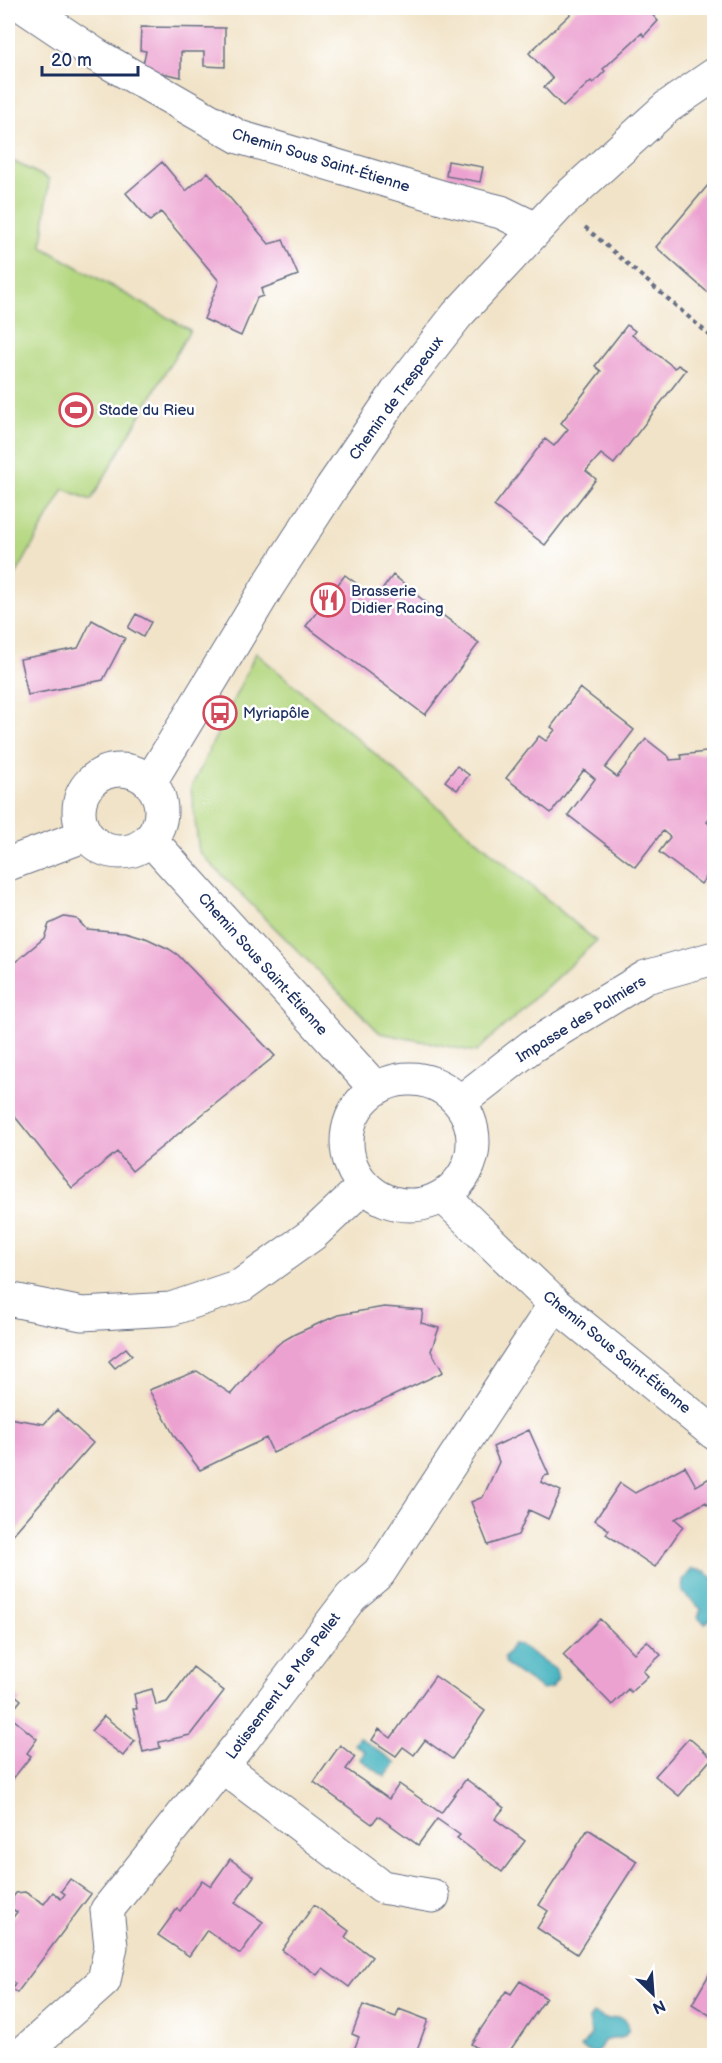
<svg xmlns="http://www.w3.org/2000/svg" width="722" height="2063" viewBox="0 0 722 2063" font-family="'Balsamiq Sans',sans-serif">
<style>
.green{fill:#b4d77f;stroke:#68836e;stroke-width:1.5}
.water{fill:#44b3bf;stroke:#30718e;stroke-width:1.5}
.building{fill:#eca2d0}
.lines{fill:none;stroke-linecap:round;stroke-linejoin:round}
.street-casing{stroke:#666e83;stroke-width:35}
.path{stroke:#666e83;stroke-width:4;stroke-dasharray:4.5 4.5;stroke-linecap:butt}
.street{stroke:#fff;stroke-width:33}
.labels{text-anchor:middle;stroke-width:5;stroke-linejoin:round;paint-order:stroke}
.street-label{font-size:15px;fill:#1b2f5e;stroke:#fff}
.poi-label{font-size:15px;fill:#1b2f5e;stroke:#fff;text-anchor:start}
</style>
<rect width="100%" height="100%" fill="#fff"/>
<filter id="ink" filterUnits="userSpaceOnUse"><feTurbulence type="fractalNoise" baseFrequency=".0167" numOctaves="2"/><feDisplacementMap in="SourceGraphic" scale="12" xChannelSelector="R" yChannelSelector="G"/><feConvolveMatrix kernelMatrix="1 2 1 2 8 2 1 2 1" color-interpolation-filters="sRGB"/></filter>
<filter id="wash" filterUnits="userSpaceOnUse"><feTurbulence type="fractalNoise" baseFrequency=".008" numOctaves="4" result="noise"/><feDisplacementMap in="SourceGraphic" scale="24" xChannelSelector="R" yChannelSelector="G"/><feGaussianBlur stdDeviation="1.35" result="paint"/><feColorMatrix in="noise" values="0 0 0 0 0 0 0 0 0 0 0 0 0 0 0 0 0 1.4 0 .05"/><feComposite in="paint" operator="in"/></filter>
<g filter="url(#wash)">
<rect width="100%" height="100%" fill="#f1e3c7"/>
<path class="green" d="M8,159L49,179L42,247L190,330L91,500L64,489L8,589Z
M256,653L596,941L476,1052L380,1033L199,852L191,788Z"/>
<path class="water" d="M692,1569L705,1571L714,1580V1617L705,1623L698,1618L701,1609L682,1592L683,1580Z
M513,1644L520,1645L556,1670L558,1679L551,1688L543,1690L506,1665L504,1658Z
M359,1737L396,1763L385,1777L360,1759L365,1752L354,1744Z
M593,2014C600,2014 600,2017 606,2019C612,2020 616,2016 621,2018C630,2020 631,2032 623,2037C618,2040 610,2038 604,2041L596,2054L581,2048L591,2034L589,2019Z"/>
<g id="blocks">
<path class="building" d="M577,8H646L658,21L644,36L642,33L603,69L605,71L593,83L591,81L563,107L544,87L553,79L529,53Z
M141,27L225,28V67L204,66V52H181V77L142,69L146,51L140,50Z
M448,161L483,167L480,182L446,176Z
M162,162L186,191L208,172L269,244L283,240L298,275L261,289L263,296L257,298L241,336L204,319L219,281L161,212L150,221L126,193Z
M714,178V298L656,247Z
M627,325L635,331L632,335L675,368L678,365L686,370L614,464L601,454L586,471L596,479L545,545L494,506L545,439L554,446L568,429L561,423L601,371L595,366Z
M345,575L376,598L393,575L415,592L414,593L479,643L425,715L306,626Z
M136,614L151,622L143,637L128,628Z
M92,620L125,638L103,680L28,695L20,659L78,648Z
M580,688L634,730L605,768L617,777L646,739L669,757L670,760L682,759L681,755L714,751V802H712L713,813L707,822L714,828V866L701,884L659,852L670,837L663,831L635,867L568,815L595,779L584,770L551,813L506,778L539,736L546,741L555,730L551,727Z
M457,766L469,775L457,790L445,781Z
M64,917L77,919L86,929L125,932L148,939L169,949L178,955L275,1056L132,1171L117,1152L72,1188L8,1108V968L44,938L49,924Z
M384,1307L423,1310L421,1323L439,1328L431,1351L443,1372L273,1453L266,1438L200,1470L175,1437L149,1390L197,1371L231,1394L261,1359L281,1342L295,1334L338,1315Z
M126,1348L132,1355L115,1368L109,1361Z
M57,1410L93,1443L8,1540V1418L44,1424Z
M529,1430L549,1475L544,1476L541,1482L561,1491L548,1519L529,1510L518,1535L488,1545L471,1502L483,1497L499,1462L493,1447Z
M685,1466L696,1486L713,1476L714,1501L707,1505L706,1502L675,1519L683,1526L655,1567L606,1534L609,1530L595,1520L620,1483L635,1493Z
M600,1619L634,1653L647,1641L661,1655L643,1671L648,1676L631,1692L628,1689L612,1705L563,1655Z
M193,1667L224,1691L190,1735L159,1742L160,1748L143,1752L133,1709H137L134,1694L152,1689L156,1705L167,1702Z
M435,1676L485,1711L452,1759L425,1740L414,1755L403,1747L396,1756L372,1740L379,1729L391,1738Z
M8,1689L21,1700L9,1715L8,1714Z
M104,1716L135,1741L123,1756L91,1731Z
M13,1719L37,1739L27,1753L31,1756L8,1785V1727Z
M689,1738L712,1758L679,1796L655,1776Z
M340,1745L355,1757L346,1769L389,1799L399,1784L441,1813L466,1779L504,1808L495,1819L525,1841L502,1872L457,1838L460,1835L437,1819L418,1845L378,1816L372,1824L314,1782Z
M588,1829L637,1861L577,1954L537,1928L548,1911L539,1905Z
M230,1859L254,1876L235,1903L263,1922L240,1954L207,1930L189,1956L158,1935L177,1909L180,1911L202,1880L211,1886Z
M70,1879L91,1894L17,1993L12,1989L15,1984L8,1978V1924L17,1912L12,1909L13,1897L16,1893L25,1892L44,1904L53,1892L61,1899L65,1894L61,1891Z
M314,1905L349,1931L345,1937L372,1957L349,1987L323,1968L317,1975L282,1950Z
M714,1966V2018L692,2004Z
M520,1981L546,1998L507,2055H488L471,2044L506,1991L511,1994Z
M363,2005L396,2017L399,2009L428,2020L415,2055H396L389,2053L388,2055H352L359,2037L352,2034Z"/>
</g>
</g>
<g filter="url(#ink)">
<use href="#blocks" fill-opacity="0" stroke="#666e83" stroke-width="1.5"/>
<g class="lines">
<defs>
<path id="street" d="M26,8L96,55L239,137L445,198L501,212L536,229
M79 811a41 41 0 1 1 82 0a41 41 0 1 1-82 0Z
M150,782L268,586L332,487L397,392L457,315L559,205L667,107L714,75
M150,839L376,1089
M8,864L86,835
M347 1142a63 63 0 1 1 126 0a63 63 0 1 1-126 0Z
M460,1102L532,1046L646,977L714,958
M443,1196L555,1304L714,1433
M8,1299L82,1314L171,1309L242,1285L313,1234L364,1186
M222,1766L382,1887L433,1896
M20,2056L104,1981L111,1946L107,1910L241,1742L351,1597L379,1573L555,1304"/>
</defs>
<use href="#street" class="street-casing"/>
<path class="path" d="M585,227L714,339"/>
<use href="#street" class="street"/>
</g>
</g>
<defs>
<symbol id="stadium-ring" viewBox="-11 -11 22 22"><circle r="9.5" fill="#fff" stroke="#d1495b" stroke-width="1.5"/><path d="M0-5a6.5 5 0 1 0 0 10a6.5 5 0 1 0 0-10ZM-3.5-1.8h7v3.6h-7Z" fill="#d1495b"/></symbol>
<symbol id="restaurant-ring" viewBox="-11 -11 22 22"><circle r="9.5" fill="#fff" stroke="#d1495b" stroke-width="1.5"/><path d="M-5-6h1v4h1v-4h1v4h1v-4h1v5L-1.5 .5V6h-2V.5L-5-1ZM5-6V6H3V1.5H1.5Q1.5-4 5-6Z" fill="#d1495b"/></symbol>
<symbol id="bus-ring" viewBox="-11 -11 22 22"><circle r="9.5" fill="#fff" stroke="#d1495b" stroke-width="1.5"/><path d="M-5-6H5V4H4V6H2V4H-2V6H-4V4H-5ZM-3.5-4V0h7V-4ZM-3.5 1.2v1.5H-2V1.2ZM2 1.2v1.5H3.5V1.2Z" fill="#d1495b"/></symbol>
</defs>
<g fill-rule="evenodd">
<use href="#stadium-ring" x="57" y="391" width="38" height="38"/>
<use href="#restaurant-ring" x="309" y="581" width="38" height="38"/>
<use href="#bus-ring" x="201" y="694" width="38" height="38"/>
</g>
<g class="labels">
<g class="street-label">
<text transform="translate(321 160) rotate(17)" y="5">Chemin Sous Saint-Étienne</text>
<text transform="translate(396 398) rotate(-54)" y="5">Chemin de Trespeaux</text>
<text transform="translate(263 964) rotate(48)" y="5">Chemin Sous Saint-Étienne</text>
<text transform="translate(581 1019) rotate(-32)" y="5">Impasse des Palmiers</text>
<text transform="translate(617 1352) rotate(39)" y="5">Chemin Sous Saint-Étienne</text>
<text transform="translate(283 1686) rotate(-53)" y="5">Lotissement Le Mas Pellet</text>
</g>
<g class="poi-label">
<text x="99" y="415">Stade du Rieu</text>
<text x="351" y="596">Brasserie<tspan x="351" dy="17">Didier Racing</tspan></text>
<text x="243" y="718">Myriapôle</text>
</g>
</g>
<rect width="722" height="2063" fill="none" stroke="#fff" stroke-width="30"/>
<g transform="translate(653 1994) rotate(155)" stroke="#ffffff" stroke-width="4.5" paint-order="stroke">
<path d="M0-4.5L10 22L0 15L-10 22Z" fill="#1b2f5e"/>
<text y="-9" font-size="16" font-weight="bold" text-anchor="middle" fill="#1b2f5e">N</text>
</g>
<path d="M42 66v9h96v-9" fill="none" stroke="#1b2f5e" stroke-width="3"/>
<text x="51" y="66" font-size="18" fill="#1b2f5e" stroke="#ffffff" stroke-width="4.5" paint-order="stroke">20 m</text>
</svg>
